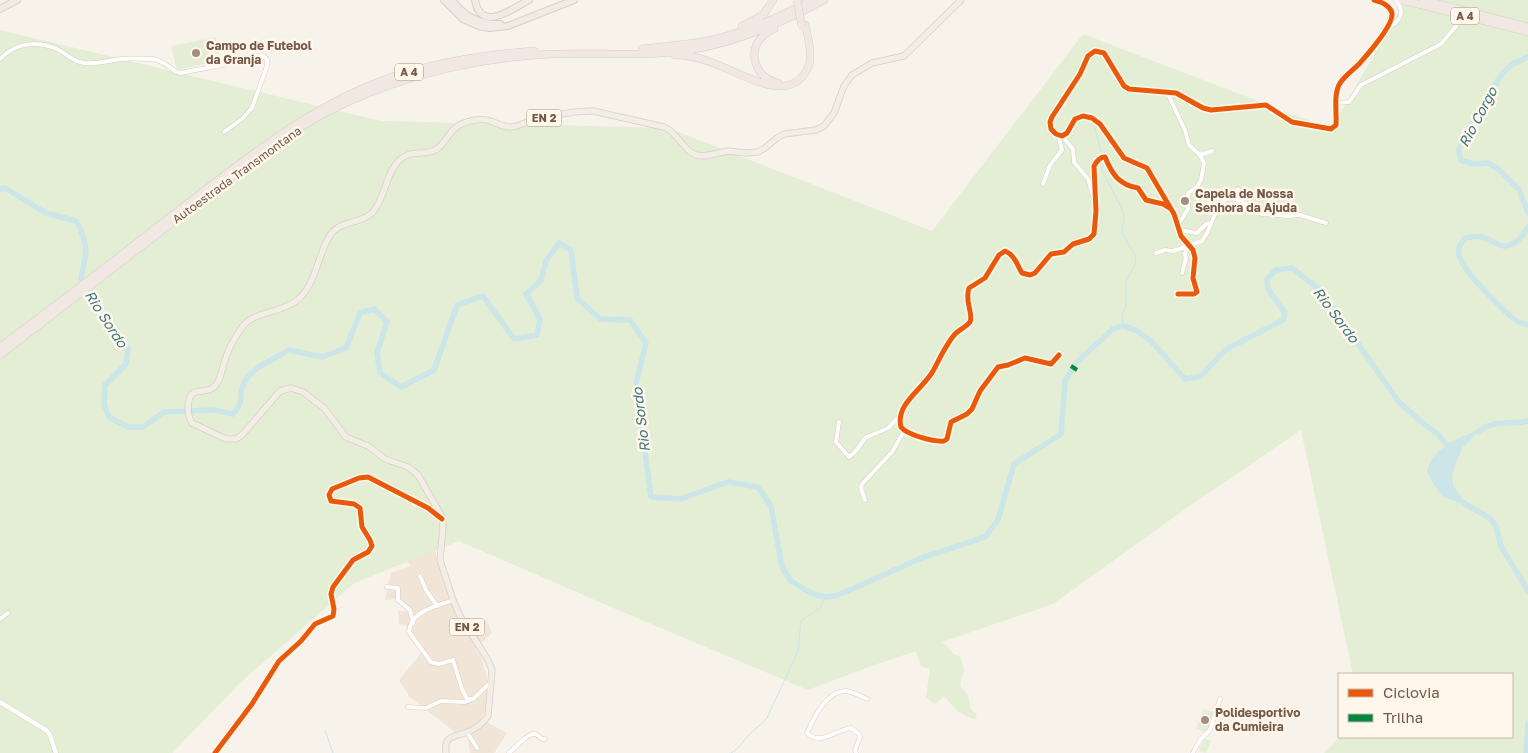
<svg xmlns="http://www.w3.org/2000/svg" width="1528" height="753" viewBox="0 0 1528 753" font-family="'Golos Text',sans-serif">
<style>
.residential{fill:#f1e5d7}
.green{fill:#e3eed4}
.water{fill:#cbe5e8}
.lines{fill:none;stroke-linecap:round;stroke-linejoin:round}
.stream{stroke:#cbe5e8;stroke-width:1}
.river{stroke:#cbe5e8;stroke-width:5.5}
.minor-casing{stroke:#d6cec7;stroke-width:5}
.tertiary-casing{stroke:#d6cec7;stroke-width:5.5}
.primary-casing{stroke:#d8cfc9;stroke-width:7}
.trunk-casing{stroke:#d8cfc9;stroke-width:8}
.motorway-casing{stroke:#d8cfc9;stroke-width:8}
.minor{stroke:#fefdfc;stroke-width:4}
.tertiary{stroke:#fefdfc;stroke-width:4.5}
.primary{stroke:#f2ede5;stroke-width:5.5}
.trunk{stroke:#f2eae4;stroke-width:6}
.motorway{stroke:#f1e8e4;stroke-width:7}
.motorway-bridge-casing{stroke:#d8cfc9;stroke-width:8;stroke-linecap:butt}
.motorway-bridge{stroke:#f1e8e4;stroke-width:7}
.quiet{stroke:#00873e;stroke-width:4;stroke-dasharray:8 4;stroke-linecap:butt}
.cycleway-casing{stroke:#fff7eb;stroke-width:8}
.cycleway{stroke:#e8590c;stroke-width:5}
.poi-dot{fill:#a38f81;stroke:#fff7eb;stroke-width:2}
.labels{text-anchor:middle;stroke-width:5;stroke-linejoin:round;paint-order:stroke}
.shield{fill:#fff7eb;stroke:#9f887a;stroke-width:1}
.shield-label{font-size:11px;font-weight:bold;fill:#765949}
.poi-label{font-size:12px;font-weight:bold;fill:#765949;stroke:#fff7eb;text-anchor:start}
.street-label{font-size:12px;fill:#765949;stroke:#fff7eb}
.water-label{font-size:14px;font-style:italic;fill:#3f7883;stroke:#fff7eb}
</style>
<rect width="100%" height="100%" fill="#f7f2ea"/>
<path class="residential" d="M434,547L446,590L467,630L486,620L492,633L475,649L481,657L490,689L487,708L481,719L507,733L494,753H470L467,735L459,732H455L420,705L409,696L399,680L422,652L408,637L406,625L399,624L398,611H408L395,599L385,600L391,573L410,566L407,560Z"/>
<path class="green" d="M1402,0H1528V753H1324L1340,737H1512V674H1353L1301,430L1188,507L1053,604L942,642L955,655L960,656L964,669L960,686L968,696L971,710L977,714L975,719C961,716 953,707 944,696L938,702L934,704L926,697L930,669L921,666L916,651L874,665L808,690L611,607L459,541L354,583L242,681L172,753H0V30L381,121L668,128L932,231L1083,34L1331,129L1404,3Z
M216,37L221,60L177,70L171,46Z
M1203,709L1214,712L1207,732L1196,729Z
M1204,739L1211,741L1206,753L1199,751Z"/>
<path class="water" d="M1483,427L1462,448L1452,474L1453,486L1469,507L1442,496L1433,483L1427,471C1435,444 1460,439 1483,427Z"/>
<g class="lines">
<path class="stream" d="M1094,126L1102,154
M1104,160L1102,170L1122,209L1124,217L1122,233L1136,257L1135,264L1126,282V304L1122,316L1123,326
M325,730L333,753
M731,753C739,749 743,741 749,735C755,729 761,725 767,718L798,651L801,621L820,608L825,597"/>
<path class="river" d="M1528,57L1511,65L1501,75L1462,140C1459,148 1457,153 1462,161L1474,164L1488,163L1497,168L1519,190L1528,213
M0,189L5,188L46,213L76,221C89,244 87,253 81,278L99,311L128,348L126,364L105,385L104,404L109,417L128,427H143L164,412L214,410L233,414C245,399 238,400 243,385C249,368 275,359 289,350L322,357L346,348L360,313L374,309L387,322L377,353L380,373L401,387L434,370L457,305L483,296L514,339L537,335L540,319L526,294L541,280L546,261L559,243L571,250L577,298L600,319L630,320L646,343L636,384L651,497L680,499L728,482L758,487L771,506L782,567L791,581L813,594L825,597L836,596L924,557L985,537L998,520L1014,464L1061,434L1065,381L1076,363L1113,329L1123,326L1136,330L1152,342L1185,379L1201,376L1225,350L1283,320L1285,313L1268,289L1267,279L1276,270L1292,268L1321,291L1399,402L1425,425L1438,434L1451,450
M1528,227C1523,236 1515,246 1504,246C1497,245 1491,240 1485,238C1479,235 1472,237 1465,238C1461,243 1457,248 1459,255C1462,270 1504,312 1517,321C1520,323 1524,324 1528,325
M1478,432C1492,419 1511,425 1528,421
M1464,503L1491,519L1496,526L1501,546L1528,591
M1526,753L1528,723"/>
<defs>
<path id="minor" d="M1388,27C1401,22 1405,12 1396,0
M0,59C15,43 36,40 57,49C66,53 73,62 84,63C96,65 110,60 122,59C132,58 143,59 153,59C166,61 170,70 180,73L222,65L230,59L262,55L267,59V66L252,108L242,119L224,132
M1167,92L1185,130L1189,145L1200,155L1204,163L1201,180L1197,187L1188,193V209L1178,225
M1336,103L1349,102L1361,85L1441,44L1462,19
M1062,136L1073,149L1074,162L1088,179L1093,196
M1200,155L1212,151
M1043,184L1050,165L1062,150L1058,135
M1229,196L1247,204L1262,214L1288,216L1300,215L1326,223
M1179,230L1197,233L1206,224L1211,223
M1156,253L1165,250L1173,251L1202,241L1207,233L1219,205L1238,189
M1182,273L1186,258L1185,254L1187,246
M1059,355L1051,364L1025,358L1008,365L998,367L980,391L972,409L967,414L951,422L947,439L944,441C934,442 907,435 901,427C895,404 923,389 933,371C939,360 946,344 955,334C959,330 966,327 970,322C974,314 964,302 969,288L985,278L999,255L1005,251C1015,255 1017,265 1022,273L1030,275L1035,273L1051,254L1064,252L1073,244L1089,239L1094,234L1096,211L1094,166L1096,162L1103,156L1105,157C1112,174 1120,185 1138,188L1145,200C1178,211 1168,204 1180,234C1183,242 1191,245 1194,253C1196,261 1192,268 1193,276C1193,282 1196,286 1197,291L1194,294H1178
M839,422L836,442L849,457L856,451L865,438L888,428L901,415
M865,500L861,488L862,484L892,452L904,431
M420,576L426,590L437,606
M387,587L398,588V600L410,610L413,623
M453,600C437,606 410,611 409,632L431,662L439,664L453,660L462,689L467,699H473L490,683
M0,619L8,613
M408,707L426,708L441,701L465,702L470,700
M467,732L477,748
M509,753L525,738L532,734H536L542,739H545
M856,753L855,750L860,737L858,733L851,728C835,730 821,746 807,733C813,719 826,691 845,691C852,691 860,696 867,699
M1193,753L1200,740L1210,730L1220,699"/>
<path id="tertiary" d="M1171,209C1164,197 1156,178 1147,168C1142,161 1130,163 1123,157C1112,146 1102,116 1084,116C1070,116 1072,131 1062,136L1056,134L1051,129V119L1080,74L1088,56L1095,51L1104,53L1124,86L1129,89L1176,93L1203,108L1211,110L1266,105L1292,122L1331,129L1336,125C1337,112 1333,95 1340,83C1345,76 1353,70 1359,64C1367,55 1394,25 1392,13C1390,5 1382,2 1374,0
M0,702L46,730L50,735L56,753
M215,753L252,704L279,661L301,641L315,624L333,616L334,609L331,594L333,587L353,560L368,552L372,546L370,540L362,527L360,508L354,504L331,501L329,495L332,489L359,478L368,477L428,508L441,518"/>
<path id="primary" d="M446,753C444,736 452,737 465,733C474,730 483,723 488,716L492,670L488,660L460,616L453,600L440,560L443,527L442,517L418,475L408,467L385,459L368,446L346,437L324,408L303,392L291,388L280,391L242,435L236,439H226L192,423C189,418 188,414 188,408C189,381 205,398 216,385C221,379 222,368 225,360C228,350 239,328 248,321C262,311 282,312 296,301C316,286 317,257 329,237C339,219 361,225 373,212C387,196 385,168 405,156C415,150 428,156 437,149C447,141 452,126 464,123C472,120 482,118 490,121C498,123 504,128 512,127C519,126 526,122 533,120C550,116 576,110 593,111L664,127L671,131L689,151L696,155L704,156L728,151L746,153L758,152L765,148L777,138L784,134L816,130L824,126L834,113L844,86L852,75L872,63L904,56L961,0"/>
<path id="trunk" d="M444,0L463,19L479,26L489,28L508,26L574,0
M452,0C464,16 480,25 500,24
M475,0C481,34 513,8 529,0
M0,9L17,0"/>
<path id="motorway" d="M1402,0L1528,32
M1423,0L1528,27
M742,26L763,15L773,0
M774,29C770,31 766,33 763,36C746,51 756,79 778,83
M642,49C665,46 689,45 711,40C747,32 780,17 812,0
M675,55C688,55 701,58 713,63C736,71 782,101 802,77C806,72 810,66 810,60C811,49 808,36 805,25
M0,347C63,301 125,252 187,204C247,158 307,110 378,82C429,63 480,55 534,51
M0,355L264,152C284,139 304,124 325,113C391,79 462,61 535,55C587,51 639,58 690,50C738,42 782,23 824,0"/>
</defs>
<use href="#minor" class="minor-casing"/>
<use href="#tertiary" class="tertiary-casing"/>
<use href="#primary" class="primary-casing"/>
<use href="#trunk" class="trunk-casing"/>
<use href="#motorway" class="motorway-casing"/>
<use href="#minor" class="minor"/>
<use href="#tertiary" class="tertiary"/>
<use href="#primary" class="primary"/>
<use href="#trunk" class="trunk"/>
<use href="#motorway" class="motorway"/>
<defs>
<path id="motorway-bridge" d="M797,0L802,27"/>
</defs>
<use href="#motorway-bridge" class="motorway-bridge-casing"/>
<use href="#motorway-bridge" class="motorway-bridge"/>
<path class="quiet" d="M1071,366L1077,370"/>
<defs>
<path id="cycleway" d="M1178,294H1194L1197,292L1193,278L1195,258L1193,250L1181,236L1174,214L1147,168L1124,158L1100,124L1092,118L1083,116L1075,119L1067,133L1062,136L1056,134L1051,129L1050,122L1052,117L1080,74L1088,56L1095,51L1104,53L1124,86L1129,89L1176,93L1203,108L1211,110L1266,105L1292,122L1331,129L1336,125C1337,112 1333,95 1340,83C1345,76 1353,70 1359,64C1367,55 1394,25 1392,13C1390,5 1382,2 1374,0
M1059,355L1051,364L1025,358L1008,365L998,367L980,391L972,409L967,414L951,422L947,439L944,441C934,442 907,435 901,427C895,404 923,389 933,371C939,360 946,344 955,334C959,330 966,327 970,322C974,314 964,302 969,288L985,278L999,255L1005,251C1015,255 1017,265 1022,273L1030,275L1035,273L1051,254L1064,252L1073,244L1089,239L1094,234L1096,211L1094,166C1096,162 1101,156 1105,157C1112,174 1119,185 1138,188L1146,200L1163,204L1171,209
M215,753L252,704L279,661L301,641L315,624L333,616L334,609L331,594L333,587L353,560L368,552L372,546L370,540L362,527L360,508L354,504L331,501L329,495L332,489L359,478L368,477L428,508L442,519"/>
</defs>
<use href="#cycleway" class="cycleway-casing"/>
<use href="#cycleway" class="cycleway"/>
</g>
<g class="poi-dot">
<circle cx="196" cy="53" r="5"/>
<circle cx="1185" cy="201" r="5"/>
<circle cx="1205" cy="720" r="5"/>
</g>
<g class="labels">
<g class="shield">
<rect x="1451" y="7.5" width="28" height="17" rx="4"/>
<rect x="395" y="63.5" width="28" height="17" rx="4"/>
<rect x="526.5" y="109.5" width="35" height="17" rx="4"/>
<rect x="449.5" y="618.5" width="35" height="17" rx="4"/>
</g>
<g class="shield-label">
<text x="1465" y="20">A 4</text>
<text x="409" y="76">A 4</text>
<text x="544" y="122">EN 2</text>
<text x="467" y="631">EN 2</text>
</g>
<g class="poi-label">
<text x="206" y="50">Campo de Futebol<tspan x="206" dy="14">da Granja</tspan></text>
<text x="1195" y="198">Capela de Nossa<tspan x="1195" dy="14">Senhora da Ajuda</tspan></text>
<text x="1215" y="717">Polidesportivo<tspan x="1215" dy="14">da Cumieira</tspan></text>
</g>
<g class="street-label">
<text transform="translate(237 175) rotate(-36)" y="4">Autoestrada Transmontana</text>
</g>
<g class="water-label">
<text transform="translate(1478 117) rotate(-62)" y="5">Rio Corgo</text>
<text transform="translate(1336 315) rotate(53)" y="5">Rio Sordo</text>
<text transform="translate(106 319) rotate(57)" y="5">Rio Sordo</text>
<text transform="translate(641 420) rotate(-97)" y="5">Rio Sordo</text>
</g>
</g>
<rect x="1338" y="673" width="175" height="65" fill="#fff7eb" stroke="#c8b8aa"/>
<rect x="1348" y="689" width="25" height="8" fill="#e8590c" stroke="#c8b8aa"/>
<text x="1383" y="698" font-size="15" fill="#765949">Ciclovia</text>
<rect x="1348" y="714" width="25" height="8" fill="#00873e" stroke="#c8b8aa"/>
<text x="1383" y="723" font-size="15" fill="#765949">Trilha</text>
</svg>
